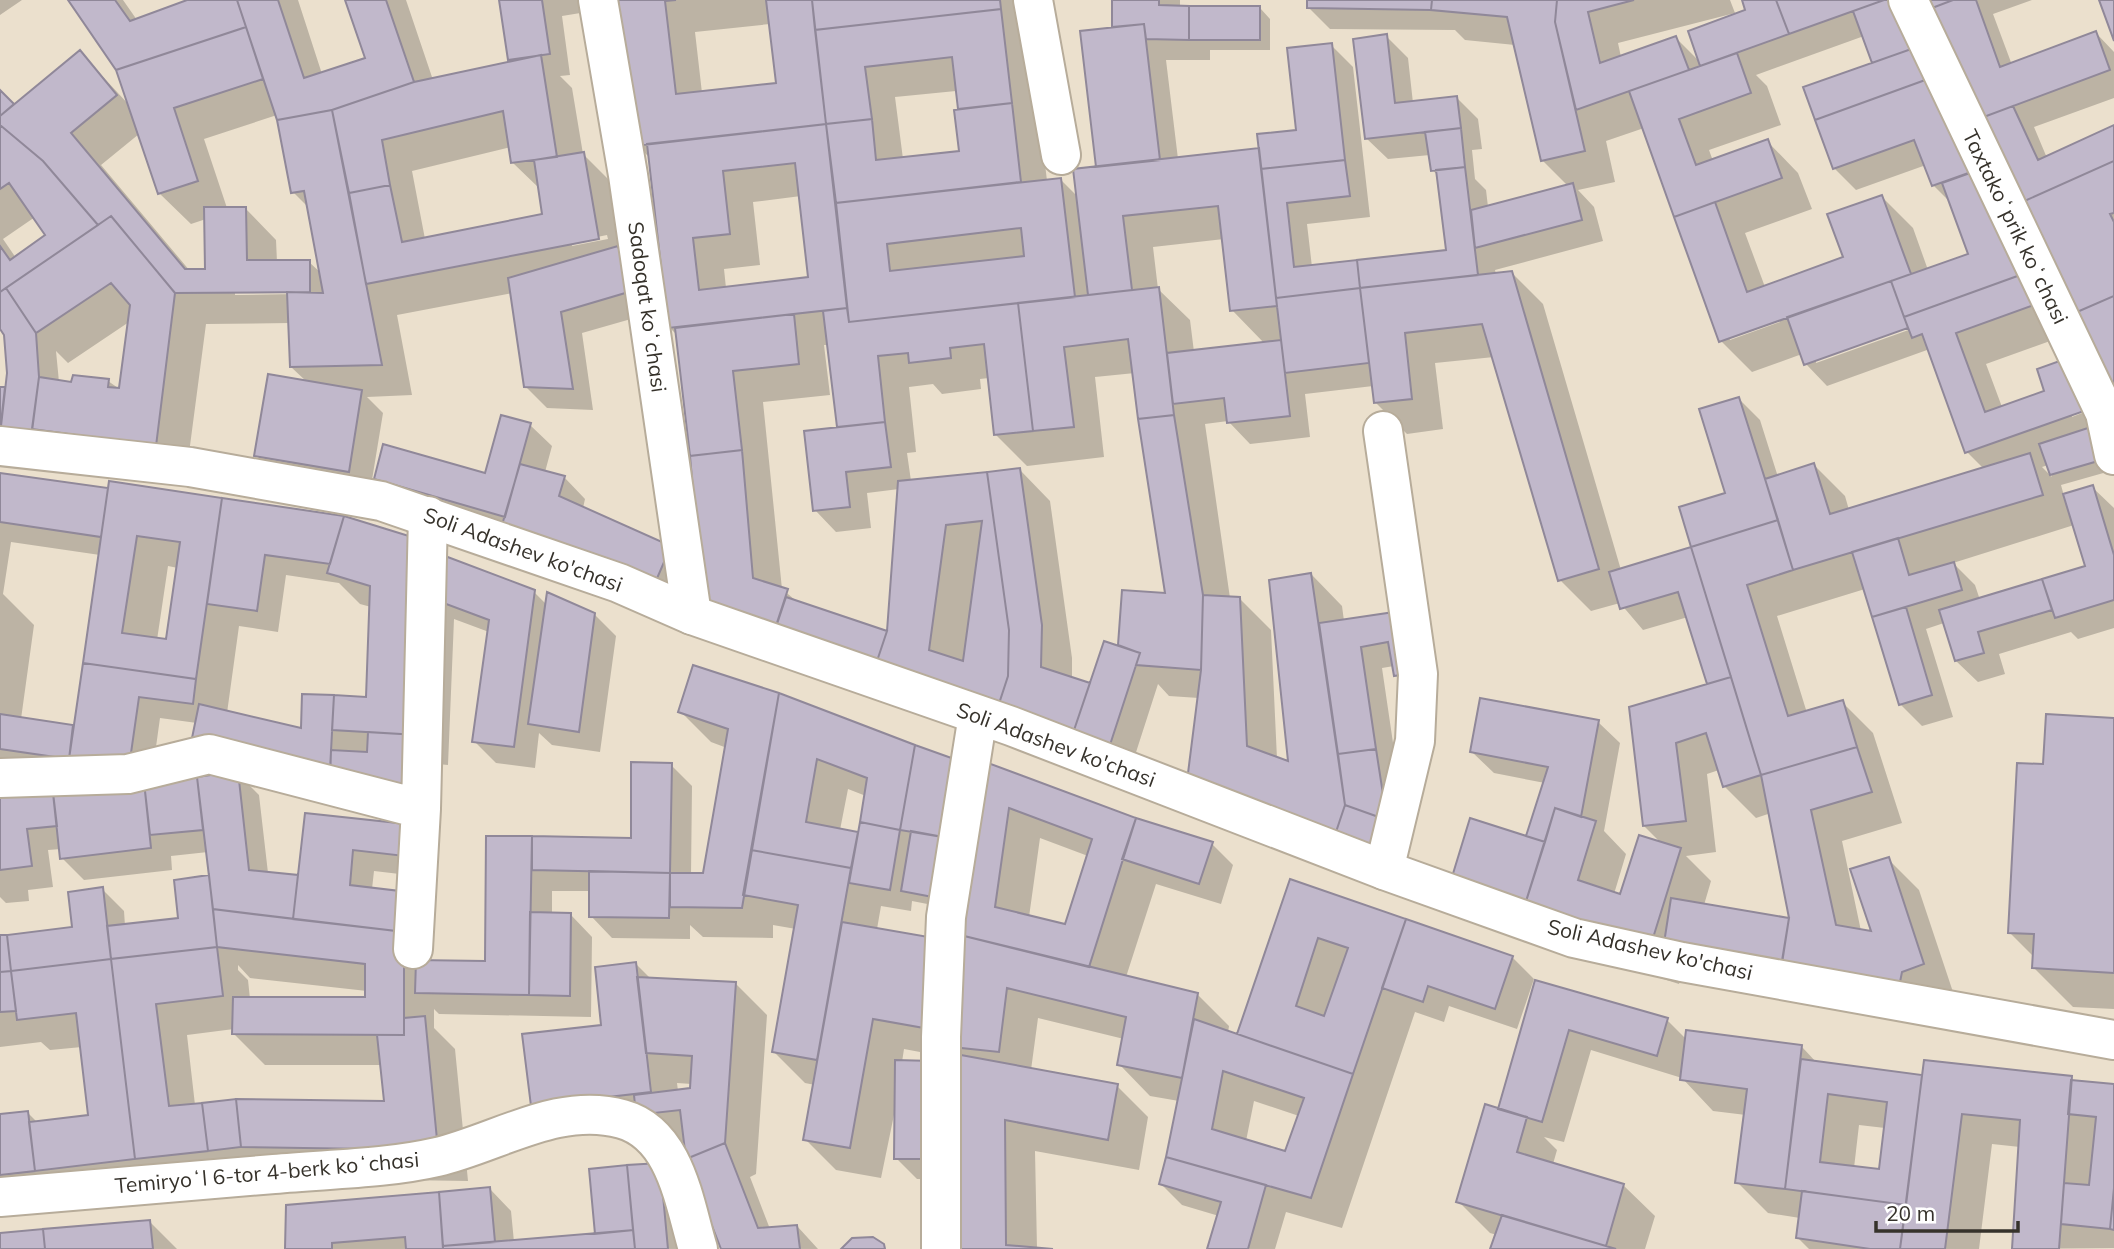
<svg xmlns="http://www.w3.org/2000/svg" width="2114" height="1249" viewBox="0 0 2114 1249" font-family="Mulish,sans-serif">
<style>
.shadow{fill:#0003;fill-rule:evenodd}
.building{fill:#c1b8cb;stroke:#908899;stroke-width:2;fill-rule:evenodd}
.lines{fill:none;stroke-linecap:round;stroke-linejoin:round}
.street-casing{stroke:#b7ac9a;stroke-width:42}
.secondary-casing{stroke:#b7ac9a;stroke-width:42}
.street{stroke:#fff;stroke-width:38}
.secondary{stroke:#fff;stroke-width:38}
.labels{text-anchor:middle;stroke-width:5;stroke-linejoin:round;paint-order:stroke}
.street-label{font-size:21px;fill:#36322b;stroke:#fff}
</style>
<rect width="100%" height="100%" fill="#ebe0cd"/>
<path class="shadow" d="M0,0H22L0,15Z
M70,0H123L137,20L189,0H298L322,74L367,59L347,0H406L433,80L514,63L510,59L501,0H603L605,9L562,16L570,75L560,76L572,88L583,154L615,186L652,313L582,333L593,410L547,408L525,386L512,293L397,315L412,395L367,397L383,413L370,492L278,477L256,455L307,382L291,367L290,323L206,324L186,476L0,453V389H7L6,334L0,326V92L14,106L80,52L130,106L117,69ZM277,115L293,192L309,208L322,274L309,262H277L276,240L245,208H227L204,139ZM139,134L159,193L191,224L206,219V271H190L101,165ZM511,147L513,163L540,189L544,216L425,239L412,171ZM35,217L47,236L16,258L3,239ZM607,235L608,239L572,246V242ZM235,291H296V294L235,295ZM129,322L121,390L108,381L59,382L56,351L68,363Z
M620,0H1026L1047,181L1061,180L1078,197L1075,171L1098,168L1082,33L1114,29V0H1180V7L1260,8L1270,19V50H1210V60H1166L1178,159L1258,150L1261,153L1259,135L1298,131L1289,50L1331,45L1353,67L1370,217L1307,224L1312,267L1448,252L1439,176L1432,170L1430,155L1388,159L1366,138L1355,40L1386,36L1408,58L1413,103L1457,98L1478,119L1482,149L1472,150L1475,179L1486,190L1488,207L1568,186L1542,160L1515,45L1465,40L1455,30L1330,29L1308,7V0H1730L1735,13L1618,43L1621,57L1676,38L1701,63L1690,32L1748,11L1744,0H1901L1919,19L1940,78L1961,98L1988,174L2005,191L2044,298L2054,308L2064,336L1986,364L2002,407L2046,392L2039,370L2068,360L2099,391L2114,433V442L2106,445L2114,470L2061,485L2064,496L2092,487L2114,508V628L2078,639L2071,632L1999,654L2005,674L1978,682L1956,661L1944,623L1926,629L1953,717L1922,726L1900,704L1865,589L1777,616L1807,713L1842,702L1873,733L1902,823L1842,841L1861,931L1873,934L1853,870L1888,859L1919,890L1954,995L1932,1003L1930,1017L1814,998L1803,986L1801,996L1686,977L1682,973L1679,984L1555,945L1545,935L1472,911L1450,890L1472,820L1527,838L1545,783L1494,773L1472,752L1481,700L1598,722L1620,743L1604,831L1626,854L1614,894L1621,896L1640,837L1663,845L1644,826L1631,709L1710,685L1688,617L1643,630L1620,603L1591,611L1560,580L1494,357L1435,363L1443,429L1407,434L1375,402L1373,386L1305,394L1310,437L1250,444L1228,421L1205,424L1230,598L1240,599L1271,630L1277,759L1290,764L1271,582L1311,574L1342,606L1344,621L1407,612L1429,633L1437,693L1417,696L1395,675L1394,666L1382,668L1397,770L1388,771L1397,832L1385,866L1368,860L1364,872L1220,820L1188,788L1199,698L1169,696L1158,684L1129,774L1104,766L1102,772L905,707L896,697L737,646L706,614L677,335L670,328L650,158L637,145ZM770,24L777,85L702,93L695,32ZM1864,36L1874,64L1806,88L1834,168L1856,190L1926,165L1934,186L1951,203L1970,255L1928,270L1913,228L1882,197L1829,215L1845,259L1765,287L1745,233L1812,209L1798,173L1767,141L1713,161L1709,150L1781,125L1767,86L1756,75ZM956,91L961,153L903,159L895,97ZM1644,128L1721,341L1752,372L1802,354L1806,364L1827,386L1927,350L1932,356L1967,452L1984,469L1849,510L1845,496L1814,465L1778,477L1760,420L1739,399L1701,411L1727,494L1681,508L1693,548L1621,570L1543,304L1511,272L1496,274L1495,270L1603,241L1594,207L1578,190L1615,182L1606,141ZM801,196L810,278L726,288L724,269L760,265L753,202ZM1224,239L1232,310L1265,344L1194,352L1190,320L1158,289L1153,247ZM1778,319L1780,322L1730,340L1729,337ZM1915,324L1917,327L1816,363V359ZM824,345H829L839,429L806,432L815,510L836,532L871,528L867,493L899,489L889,633L801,605L782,589L763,402L830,395ZM1135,373L1167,595L1124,592L1120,645L1126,650L1105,643L1091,686L1072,679V658L1050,501L1019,469L911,481L907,453L916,452L909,387L933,384L942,394L981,389L980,379L989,378L996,435L1027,466L1104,457L1095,377ZM2094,405L2095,408L2072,417V413ZM2048,465L2052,477L2042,467ZM2074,525L2087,567L1980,600L1975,585L1953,563ZM1719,770L1724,786L1756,818L1771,813L1792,920L1704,905L1711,881L1686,856L1716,852L1707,774Z
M1922,0H2032L1993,14L2012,65L2096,33L2114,52V98L2034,127L2047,158L2114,127V388Z
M530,425L552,446L545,472L564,477L585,499L583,508L670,547L673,611L397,501L376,479L486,475Z
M0,475L109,492L110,483L344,518L445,563L534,592L547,605L594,614L616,636L600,752L552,745L539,733L535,768L496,763L474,741L489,632L454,619L448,765L438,764L436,817L197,723L160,718L151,783L237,773L259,795L268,873L300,877L307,814L415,827L434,878L374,871L372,889L432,962L486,963L488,837L632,840L671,765L692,786L691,875H704L727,748L711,742L680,711L967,765L1212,844L1233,865L1221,904L1156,884L1126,977L1198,995L1229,1026L1228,1033L1238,1037L1291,881L1512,957L1534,979L1517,1029L1449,1006L1444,1022L1415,1012L1342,1228L1286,1212L1275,1249H1209L1219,1216L1182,1205L1161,1184L1179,1101L1150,1096L1119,1064L1124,1039L1038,1018L1031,1070L1117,1086L1148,1117L1139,1170L1035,1151L1037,1249H955L954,1180L917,1179L896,1158V1105L881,1178L836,1170L805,1139L815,1085L805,1083L774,1052L796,929L773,925V938L703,937L690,925V939L612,938L591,916V891H552V914L571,915L592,937L591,1017L439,1014L434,1009V1028L455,1049L468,1181L274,1178L0,1210V1116L27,1112L38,1123L90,1117L82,1047L50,1050L41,1042L0,1047V937L74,929L102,889L124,911L125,926L180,920L211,876L208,852L171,856L172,870L84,880L62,858L61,849L48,850L53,887L28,890L29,901L6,903L0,897ZM11,542L100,555L75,729L21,719L34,625L3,594ZM168,566L178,568L168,641L157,640ZM286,575L339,583L360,604L371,607L368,699L303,731L227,713L239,626L278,632ZM848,789L866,796L859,835L840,830ZM1040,838L1088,856L1066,926L1029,917ZM912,901L948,908L939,940L877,929L881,906L911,911ZM238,965L250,978L367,991V999H250L248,980L238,970ZM234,1029V1034L265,1065H382L385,1103L195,1105L187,1035ZM904,1049L952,1058L932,1062H902ZM956,1049L965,1058L955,1056ZM1254,1101L1299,1116L1286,1153L1246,1141Z
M2114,720V1009L2073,1007L2034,968V957L2009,932L2045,766Z
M635,963L651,979L736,984L767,1015L756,1174L750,1177L770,1229L797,1226L818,1249H722L686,1144L669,1146L650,1127L564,1137L533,1106L603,1027ZM677,1083L692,1084V1089L678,1091Z
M1536,982L1667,1020L1686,1039L1802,1047L1817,1063L1924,1077L2071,1078L2076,1082L2114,1086V1248L2014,1249L2020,1147L1992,1144L1979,1249H1809L1797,1237L1800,1218L1768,1213L1737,1182L1746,1115L1713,1111L1682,1078L1591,1050L1564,1142L1544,1137L1557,1150L1553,1164L1623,1185L1655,1216L1645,1249H1492L1497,1235L1490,1233L1458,1201L1499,1110ZM1859,1125L1885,1128L1880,1171L1854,1168Z
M660,1165L687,1249H287L288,1207L490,1189L511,1211L514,1242L597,1235L591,1171Z
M150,1222L177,1249H0V1235Z"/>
<path class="building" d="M68,0H115L130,21L187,0H237L246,27L116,70Z
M237,0H278L304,78L365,58L345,0H386L414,82L332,110L277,120Z
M499,0H542L550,54L508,60Z
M618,0H676L665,1L676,94L776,83L766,0H812L826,124L635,146Z
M812,0H1000L1001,9L815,30Z
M1112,0H1159V5L1189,6V40L1146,39L1144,24L1112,27Z
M1307,0H1432L1431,10L1307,8Z
M1432,0H1557L1555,22L1585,151L1541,161L1507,17L1431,10Z
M1557,0H1634L1588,12L1600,63L1676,36L1689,70L1576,110L1555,22Z
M1742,0H1776L1789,34L1700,66L1688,31L1745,10Z
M1776,0H1884L1789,34Z
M1884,0H1900L1917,47L1872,63L1853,11Z
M1920,0H1953L1932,8Z
M1953,0H1976L2000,67L2096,31L2110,70L1981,118L1932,8Z
M2099,0H2114V41Z
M1189,6H1260V40H1189Z
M1001,9L1012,103L958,109L952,57L865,67L872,119L826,124L815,30Z
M1144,24L1160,160L1096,167L1080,31Z
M246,27L263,79L174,108L198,181L158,194L116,70Z
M1387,34L1395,103L1457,96L1461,128L1365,139L1353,39Z
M1332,43L1345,160L1261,169L1257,134L1296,130L1287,48Z
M1917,47L1928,79L1815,120L1803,87Z
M80,50L117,95L71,133L185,269H205L204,207H246L247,260H310V292L175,293L111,216L98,225L43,161L0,125V116Z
M1737,53L1751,93L1679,119L1696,165L1768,139L1782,178L1674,217L1629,91Z
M541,55L557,157L511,163L503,111L382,140L390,185L349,193L332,110L414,82Z
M1928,79L1974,171L1932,186L1914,140L1833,169L1815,120Z
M0,90L14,104L0,116Z
M1012,103L1021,182L836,203L826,124L872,119L876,160L959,151L954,110Z
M2013,106L2038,160L2114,125V161L2020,203L1981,118Z
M332,110L382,365L290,367L287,292L323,293L304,191L291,193L277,120Z
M826,124L847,308L668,328L647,144ZM795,163L808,277L699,290L693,238L730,234L723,171Z
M0,125L43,161L98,225L0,292V246L10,260L45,235L9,183L0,189Z
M1461,128L1465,167L1431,171L1425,132Z
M1259,148L1277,306L1230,311L1218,206L1123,216L1132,290L1088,295L1073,169Z
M584,152L599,239L366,284L349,193L390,185L402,242L542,214L534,160Z
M1345,160L1350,196L1287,203L1294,267L1357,260L1360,288L1276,298L1261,169Z
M2114,161V213L2110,214L2114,222V296L2077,312L2020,203Z
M1465,167L1478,275L1360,288L1357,260L1446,250L1436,170Z
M1984,168L2023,274L1904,317L1891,281L1968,254L1942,183Z
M1061,178L1075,297L849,322L836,203ZM1021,228L1024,256L890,271L887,244Z
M1573,183L1582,220L1475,248L1471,210Z
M1882,195L1911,274L1719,342L1674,217L1715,202L1747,292L1843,257L1827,214Z
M111,216L175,293L156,446L32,429L39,377L71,382L73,375L109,379L108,387L119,388L130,305L111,283L36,333L6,288Z
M618,246L632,291L561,312L573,389L524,387L508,278Z
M1512,271L1599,569L1558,581L1482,324L1405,333L1412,399L1374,403L1360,288Z
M2023,274L2034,305L1956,333L1985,412L2044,391L2037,369L2068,358L2087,410L1965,453L1922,334L1912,338L1904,317Z
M1891,281L1908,328L1804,365L1787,317Z
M1159,287L1174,415L1138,419L1128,339L1064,347L1074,427L1033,431L1018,303Z
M6,288L36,333L39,377L31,439L0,435L7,373L4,335L0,329V292Z
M1360,288L1369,363L1285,373L1276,298Z
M2114,296V392L2077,312Z
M1018,303L1033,431L994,435L984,344L950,348L951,358L909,363L908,353L878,356L885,422L837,427L823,311L847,308L849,322Z
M794,314L799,364L733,371L742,450L690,456L675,328Z
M1281,340L1290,416L1227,423L1224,398L1173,404L1167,353Z
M268,374L362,390L349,472L254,456Z
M0,387H5L0,432Z
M1739,397L1778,520L1691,547L1679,507L1725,493L1699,409Z
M501,415L531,423L505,517L374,479L383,444L485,473Z
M1174,415L1203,595L1201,670L1136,665L1140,653L1118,645L1122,590L1165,593L1138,419Z
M885,422L891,467L846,472L850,507L813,511L804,431Z
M2094,426L2105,459L2050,475L2039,444Z
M742,450L753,578L788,589L772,638L704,615L690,456Z
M2030,453L2043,495L1793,570L1765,479L1814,463L1830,514Z
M520,464L565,476L559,496L671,546L652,590L502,525Z
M1020,468L1042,625L1041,667L1090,683L1070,742L995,716L1008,676L1009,630L987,472Z
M987,472L1009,630L1008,676L995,716L872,676L887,631L898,481ZM982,521L963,661L929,650L946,525Z
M0,473L108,488L101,537L0,522Z
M109,481L222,498L196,679L83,663ZM137,536L180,542L166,639L122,633Z
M2093,485L2114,555V600L2055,618L2042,579L2085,566L2063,494Z
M222,498L344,516L330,564L265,555L257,611L207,604Z
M344,516L425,541L417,735L332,730L334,695L366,697L370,586L327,573Z
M1778,520L1793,570L1747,585L1788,716L1843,700L1857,747L1761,775L1691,547Z
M1898,538L1909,575L1954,562L1962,590L1872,617L1852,552Z
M1691,547L1731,677L1707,684L1678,592L1620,609L1609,572Z
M445,556L535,590L514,747L472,742L489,620L430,598Z
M1311,573L1345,805L1333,841L1186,789L1201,670L1203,595L1240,597L1247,746L1288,761L1269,580Z
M2042,579L2052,610L1978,632L1984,653L1955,661L1939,610Z
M547,592L595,613L579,732L528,724Z
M786,597L887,631L872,676L771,642Z
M1906,607L1932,695L1899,705L1872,617Z
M1408,610L1417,672L1394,676L1388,642L1361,647L1376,749L1338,754L1319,623Z
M1104,641L1140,653L1107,754L1070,742Z
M83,663L196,679L193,704L139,697L129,767L69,759Z
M693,665L779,693L742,908L670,907V873H703L728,729L678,712Z
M1731,677L1761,775L1723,787L1706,733L1676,743L1686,821L1643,826L1629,707Z
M779,693L915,745L900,830L860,822L867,778L817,759L806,822L858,832L851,868L751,850Z
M302,694L334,695L330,770L192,738L199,704L301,728Z
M1480,698L1599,720L1581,817L1555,808L1545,842L1526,836L1548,767L1470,752Z
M0,714L73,725L69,759L0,749Z
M2046,714L2114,718V973L2032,968L2034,934L2008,933L2017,763L2043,764Z
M368,732L417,735L415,796L330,782L331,750L367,752Z
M915,745L968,764L949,838L900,830Z
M1857,747L1872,792L1811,810L1836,925L1871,931L1850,869L1889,857L1924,964L1902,972L1899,987L1781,967L1789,918L1761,775Z
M1376,749L1387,820L1345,805L1338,754Z
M980,760L1136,818L1089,967L956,934ZM1009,808L1092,839L1065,924L995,907Z
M631,762L672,763L670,873L532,870V836L631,838Z
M238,771L249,870L298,875L293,919L213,909L197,777Z
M197,777L203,830L150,835L144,782Z
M144,782L151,848L60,859L53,793Z
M52,784L57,826L27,829L32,866L0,870V790Z
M1345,805L1387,820L1374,856L1333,841Z
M1555,808L1596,821L1578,880L1620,894L1639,835L1681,848L1648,954L1522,914Z
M305,813L416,825L413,857L353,850L350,885L408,892L404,932L293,919Z
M1136,818L1213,842L1199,884L1122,859Z
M1470,818L1545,842L1522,914L1448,890Z
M860,822L900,830L890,890L849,883Z
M911,831L949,838L938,898L901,891Z
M486,836H532L529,995L415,993L416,960L485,961Z
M751,850L851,868L817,1060L772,1052L798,905L743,895Z
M589,871L670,873L669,918L589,917Z
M209,875L217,947L111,959L107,926L178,918L174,880Z
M1290,879L1406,919L1353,1074L1237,1034ZM1318,938L1348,948L1324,1016L1296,1006Z
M103,887L111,959L11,971L7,935L72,927L68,892Z
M1671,898L1789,918L1780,976L1662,956Z
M213,909L404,932V1035L232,1034L233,997H365V964L217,947Z
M530,912L571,913L570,996L529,995Z
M1406,919L1513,956L1495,1009L1428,986L1423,1002L1382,988Z
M842,922L940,939L924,1028L873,1019L850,1148L803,1140Z
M956,934L1198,993L1182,1078L1117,1065L1126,1017L1007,988L999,1052L952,1047Z
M0,935H7L11,971L0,972Z
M217,947L223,996L156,1004L169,1106L202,1103L208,1151L135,1159L111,959Z
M111,959L135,1159L35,1171L29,1122L88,1115L76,1013L17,1020L11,971Z
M636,962L651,1092L531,1106L522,1034L601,1025L595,967Z
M11,971L16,1011L0,1012V972Z
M637,977L736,982L725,1143L686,1159L680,1110L636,1115L634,1095L690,1088L692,1056L646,1053Z
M1535,980L1668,1018L1657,1056L1569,1030L1542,1122L1498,1109Z
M425,1016L438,1150L241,1147L236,1099L384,1101L377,1035H404V1018Z
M1194,1019L1353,1074L1311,1198L1166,1157ZM1223,1071L1304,1098L1285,1151L1212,1129Z
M1686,1030L1802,1045L1785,1189L1735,1183L1747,1089L1680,1080Z
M950,1053L1118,1084L1108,1140L1005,1120L1006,1245L1053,1249H953Z
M1801,1059L1922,1075L1906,1205L1785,1189ZM1828,1094L1887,1102L1879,1169L1820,1162Z
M895,1060L933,1061L932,1159H894Z
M1924,1060L2072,1076L2059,1249H2012L2020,1120L1962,1114L1945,1249H1900Z
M2071,1080L2114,1084V1188L2110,1229L2061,1224L2064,1183L2089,1185L2096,1117L2068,1114Z
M236,1099L241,1147L208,1151L202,1103Z
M1485,1104L1527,1117L1517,1152L1624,1184L1606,1246L1456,1202Z
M28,1111L35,1171L0,1175V1114Z
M725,1143L758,1228L797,1225L800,1249H721L686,1159Z
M1166,1157L1266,1185L1248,1249H1207L1221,1202L1159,1184Z
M660,1163L668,1249H635L627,1165Z
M627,1165L633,1230L595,1234L589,1169Z
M490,1187L495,1242L443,1246L439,1192Z
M2114,1188V1230L2110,1229Z
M1802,1191L1906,1205L1900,1249H1870L1796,1238Z
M439,1192L443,1249H406L405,1237L332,1243V1249H285L286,1205Z
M1502,1215L1606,1246L1616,1249H1490Z
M150,1220L153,1249H45L43,1229Z
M43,1229L45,1249H0V1233Z
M633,1230L635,1249H443V1246Z
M873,1237L884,1244L885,1249H841L852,1238Z"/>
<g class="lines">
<defs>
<path id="street" d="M598,0L628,175L692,615
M1033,0L1061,155
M1908,0L2105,413L2114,455
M1383,431L1418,674L1415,741L1384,870
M0,778L128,774L209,754L421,809
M413,949L421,809L428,516
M0,1197C91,1189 183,1182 274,1174C328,1169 385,1169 437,1157C497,1143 559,1101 622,1119C676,1134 684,1203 698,1249
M941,1249V1037L946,917L978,715"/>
<path id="secondary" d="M0,446L190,467L381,501L619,583L692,615L1011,726L1384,870L1574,938L1682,962L2114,1040"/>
</defs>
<use href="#street" class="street-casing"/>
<use href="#secondary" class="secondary-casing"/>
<use href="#street" class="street"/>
<use href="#secondary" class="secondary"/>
</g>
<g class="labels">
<g class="street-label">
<text transform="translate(2015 227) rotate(64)" y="7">Taxtakoʻprik koʻchasi</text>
<text transform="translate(647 307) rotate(82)" y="7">Sadoqat koʻchasi</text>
<text transform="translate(523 550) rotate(20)" y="7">Soli Adashev ko'chasi</text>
<text transform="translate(1056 745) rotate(20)" y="7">Soli Adashev ko'chasi</text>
<text transform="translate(1650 950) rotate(13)" y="7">Soli Adashev ko'chasi</text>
<text transform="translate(267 1173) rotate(-5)" y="7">Temiryoʻl 6-tor 4-berk koʻchasi</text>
</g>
</g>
<path d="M1876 1221v10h142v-10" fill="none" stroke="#36322b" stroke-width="3.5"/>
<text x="1886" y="1221" font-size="21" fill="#36322b" stroke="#ffffff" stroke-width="5" paint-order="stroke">20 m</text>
</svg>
